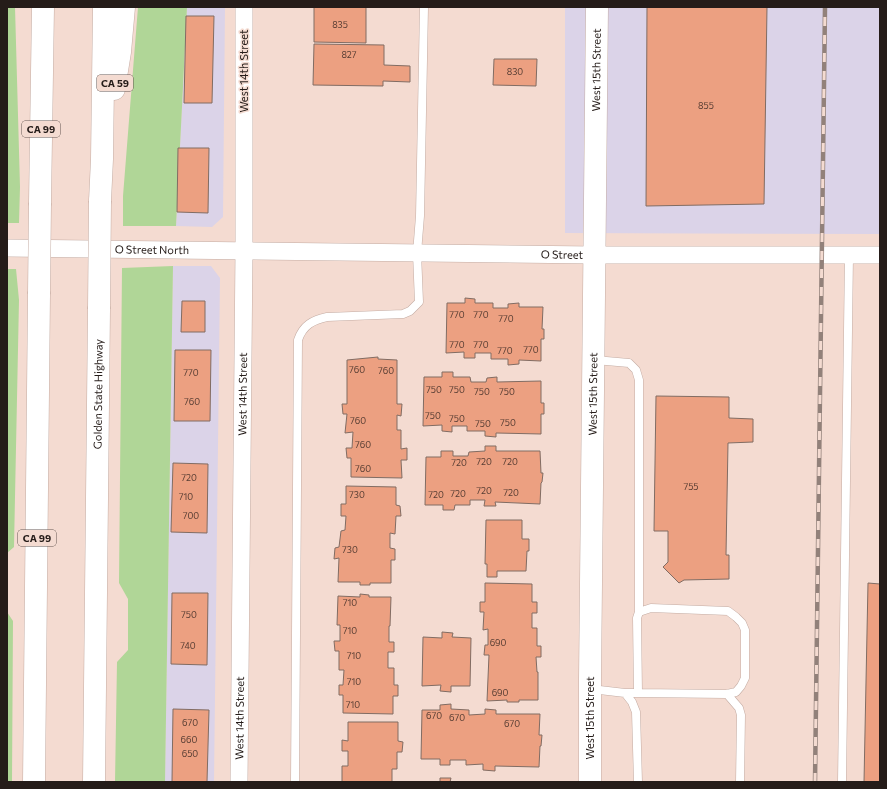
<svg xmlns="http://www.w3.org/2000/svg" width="887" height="789" viewBox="0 0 887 789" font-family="Commissioner,sans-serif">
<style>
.commercial{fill:#dbd3e8}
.green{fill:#b0d697}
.building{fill:#eca081;stroke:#816c63}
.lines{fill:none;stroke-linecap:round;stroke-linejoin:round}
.lane-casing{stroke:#c4aca3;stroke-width:9}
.street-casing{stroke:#c4aca3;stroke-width:18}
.secondary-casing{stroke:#c4aca3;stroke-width:23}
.highway-casing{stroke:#c4aca3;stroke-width:23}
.lane{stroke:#fff;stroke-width:8}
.street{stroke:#fff;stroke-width:17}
.secondary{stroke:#fff;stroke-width:22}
.highway{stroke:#fff;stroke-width:22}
.rail-casing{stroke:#92817a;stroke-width:4.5}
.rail{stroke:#f4dbd1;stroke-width:3;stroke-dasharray:9;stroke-linecap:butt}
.highway-bridge-casing{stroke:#c4aca3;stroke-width:23;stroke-linecap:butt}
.highway-bridge{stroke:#fff;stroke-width:22}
.labels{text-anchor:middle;stroke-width:3;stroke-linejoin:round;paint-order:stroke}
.number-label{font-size:9px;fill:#573d33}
.shield{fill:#f4dbd1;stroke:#635550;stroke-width:1}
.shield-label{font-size:10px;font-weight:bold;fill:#251c19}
.street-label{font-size:11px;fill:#251c19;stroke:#f4dbd1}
</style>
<rect width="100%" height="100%" fill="#f4dbd1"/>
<path class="commercial" d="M187,7H225L223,217L212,227L176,226Z
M565,7H880V234L565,233Z
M173,266H211L220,278L214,782H165Z"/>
<path class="green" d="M7,7H15L20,187L19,223H7Z
M138,7H187L176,226H123V196Z
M173,266L165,782H115L117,662L128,650V599L119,583L122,268Z
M7,269H16L19,300L14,547L7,553Z
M7,612L13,621L12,782H7Z"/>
<path class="building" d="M314,7H366V43L314,42Z
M647,7H767L764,204L646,206Z
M186,16H214L212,103H184Z
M314,44L384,45V65L410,66V82L383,81V86L313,85Z
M494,59H537L536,86L493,85Z
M178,148H209L208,213L177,212Z
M465,298L475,299V303H493V308H508V304L519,303V307H543L542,329H544V339H541V361L519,360V364L508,365V359H491V353H475V358H464V352L446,353L447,303H465Z
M182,301H205V332H181Z
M175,350H211L210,421H174Z
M378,357V359L397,360V404H402L401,416L397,415V430H401V449L407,448V460H401L402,478L351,477V458H347L346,448H352L353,432L345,433L347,414H343L342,404H347V360Z
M442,372H453V377H470L471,382H486L487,378L497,377V382L541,381V403H544V414H541V434L496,433V437L485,436V431H467V426H452V432L442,431V425L423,426L424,377H442Z
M656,396L729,397V418L753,419V442L728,443L726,555H729V579L684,580L679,583L663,567L668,562V531H654Z
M485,446H496V451H540L541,473H543L542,482L541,483L540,504L495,502L496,506H484L485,500H470V505H455L454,510H443V505H425L426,457H441V451H453V456H468L469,452L485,451Z
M173,463L208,464L207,533L171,532Z
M346,486L396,487V505L400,506L401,516H396L395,534L390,533V548L395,549V560H391V583H370V585H360V582H338L339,558L334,559L335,548L339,547L341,531L345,530L346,516H341V504H346Z
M486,520H522V539H529V551H527L526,571H497V577H487V564H485Z
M485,583L532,584V602H537V613H532V628H537V646H541V657H536L537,672H538V700H519V702H507V700L487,701L489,655H484L485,645H488V629L483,630L484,612H480V602H485Z
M868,583L880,584V782H864Z
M172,593H208L207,665L171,664Z
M360,594L369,595V597H391L390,626H389V642H394V652H388V668H394V685H398V696H393V714L343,713V695H339V685H343L344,670H339V651H335L334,641H340V625H337L338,596L360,597Z
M442,632L453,633L452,637L471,638L470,686H451V692L440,691L441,685L422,686L423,637L442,638Z
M451,704V709L469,710V715L485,714V709L496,710V714H540L539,735H542L541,746H540L539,767L495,766V771L483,770V764L466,765V760H450V765H440V759H421L422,710H440V705Z
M173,709L209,710L207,782H172Z
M348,722H398V741L403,742L402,752H397V769H392V782H342V766H348V751H342V740L348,741Z
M440,778H451L450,782H440Z"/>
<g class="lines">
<defs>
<path id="lane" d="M595,360L629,363L636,370L639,380V612
M591,689L625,693L632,702L636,712L638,782
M625,693H638L727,694L736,692L741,686L745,678V630L742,623L736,617L728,611L651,608L639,612L637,618L638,693
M727,694L739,708L741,715L740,782
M295,782L298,340C303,325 313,320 327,317L403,314L410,311L419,302L417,253L420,216L424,7
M842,782L849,255"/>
<g id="street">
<path id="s1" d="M7,248L593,255H880"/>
<path id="s2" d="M239,782L244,250V7"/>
</g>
<g id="secondary">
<path id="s3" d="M590,782V679L597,7"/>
</g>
<g id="highway">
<path d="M114,89L120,52L124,7"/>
<path d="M100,201L102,159L104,7"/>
<path d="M40,203L43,7"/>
<path d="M34,782L39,294"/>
<path id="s4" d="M94,782L99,309"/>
</g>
</defs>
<use href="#lane" class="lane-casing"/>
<use href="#street" class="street-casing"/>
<use href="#secondary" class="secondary-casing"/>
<use href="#highway" class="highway-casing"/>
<use href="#lane" class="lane"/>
<use href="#street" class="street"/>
<use href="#secondary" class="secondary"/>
<use href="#highway" class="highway"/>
<defs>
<path id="rail" d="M815,782L825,7"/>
</defs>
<use href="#rail" class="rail-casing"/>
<use href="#rail" class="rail"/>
<defs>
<path id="highway-bridge" d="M39,294L40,203
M99,309L100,201"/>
</defs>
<use href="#highway-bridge" class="highway-bridge-casing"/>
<use href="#highway-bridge" class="highway-bridge"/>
</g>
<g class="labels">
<g class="number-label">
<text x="340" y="28">835</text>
<text x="349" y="58">827</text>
<text x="515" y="75">830</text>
<text x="706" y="109">855</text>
<text x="457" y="318">770</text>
<text x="481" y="318">770</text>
<text x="506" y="322">770</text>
<text x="457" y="348">770</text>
<text x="481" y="348">770</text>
<text x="531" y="353">770</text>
<text x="505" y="354">770</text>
<text x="357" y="373">760</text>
<text x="386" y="374">760</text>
<text x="191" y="376">770</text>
<text x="434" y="393">750</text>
<text x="457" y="393">750</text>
<text x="482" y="395">750</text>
<text x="507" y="395">750</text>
<text x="192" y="405">760</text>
<text x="433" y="419">750</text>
<text x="457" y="422">750</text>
<text x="358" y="424">760</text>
<text x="508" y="426">750</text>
<text x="483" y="427">750</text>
<text x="363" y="448">760</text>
<text x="484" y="465">720</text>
<text x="510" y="465">720</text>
<text x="459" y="466">720</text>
<text x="363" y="472">760</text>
<text x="189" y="481">720</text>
<text x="691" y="490">755</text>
<text x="484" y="494">720</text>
<text x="511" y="496">720</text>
<text x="458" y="497">720</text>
<text x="357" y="498">730</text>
<text x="436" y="498">720</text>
<text x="186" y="500">710</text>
<text x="191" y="519">700</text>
<text x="350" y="553">730</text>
<text x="350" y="606">710</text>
<text x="189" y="618">750</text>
<text x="350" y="634">710</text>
<text x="498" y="646">690</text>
<text x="188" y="649">740</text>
<text x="354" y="659">710</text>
<text x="354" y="685">710</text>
<text x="500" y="696">690</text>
<text x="353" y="708">710</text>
<text x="434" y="719">670</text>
<text x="457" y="721">670</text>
<text x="190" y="726">670</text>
<text x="512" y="727">670</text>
<text x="189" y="743">660</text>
<text x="190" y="757">650</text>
</g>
<g class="shield">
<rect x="97" y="75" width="36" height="16" rx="3"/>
<rect x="22" y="121" width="38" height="16" rx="3"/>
<rect x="18" y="530" width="38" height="16" rx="3"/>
</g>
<g class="shield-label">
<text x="115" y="87">CA 59</text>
<text x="41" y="133">CA 99</text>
<text x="37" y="542">CA 99</text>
</g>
<g class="street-label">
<text transform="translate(244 71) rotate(-90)" y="4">West 14th Street</text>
<text dy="4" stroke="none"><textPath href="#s3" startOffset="712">West 15th Street</textPath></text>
<text dy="4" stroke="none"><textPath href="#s1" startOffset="145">O Street North</textPath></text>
<text dy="4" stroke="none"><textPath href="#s1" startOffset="555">O Street</textPath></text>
<text dy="4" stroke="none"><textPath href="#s4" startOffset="388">Golden State Highway</textPath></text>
<text dy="4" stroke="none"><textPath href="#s3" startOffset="388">West 15th Street</textPath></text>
<text dy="4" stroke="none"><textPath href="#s2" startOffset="388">West 14th Street</textPath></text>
<text dy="4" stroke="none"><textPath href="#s2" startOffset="64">West 14th Street</textPath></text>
<text dy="4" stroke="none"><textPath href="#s3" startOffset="64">West 15th Street</textPath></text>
</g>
</g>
<rect width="887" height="789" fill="none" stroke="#251c19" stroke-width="16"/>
</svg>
